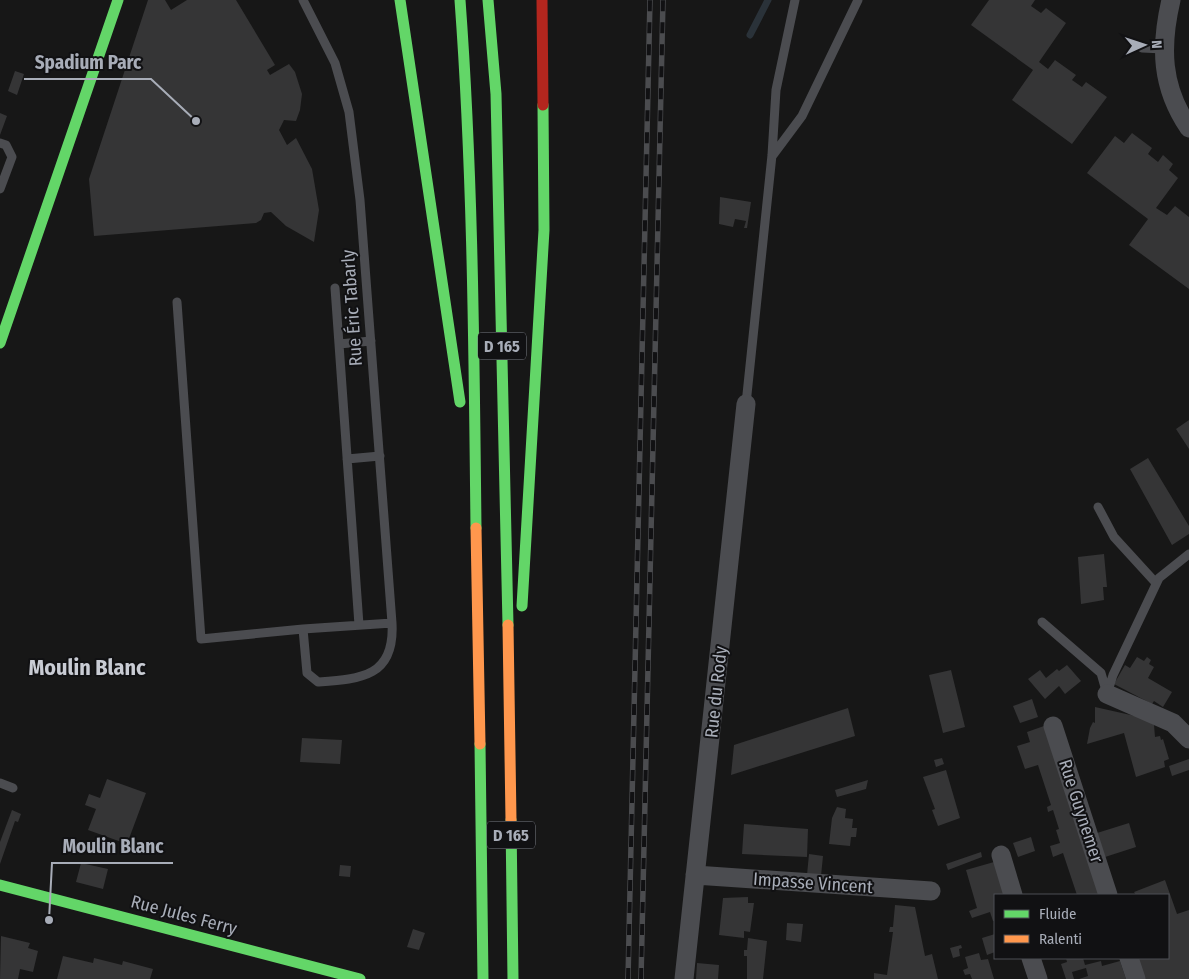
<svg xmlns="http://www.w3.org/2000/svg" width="1189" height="979" viewBox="0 0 1189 979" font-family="'Fira Sans Condensed',sans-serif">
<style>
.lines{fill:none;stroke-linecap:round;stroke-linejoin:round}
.stream{stroke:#2a3239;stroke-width:7}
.building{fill:#353536}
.lane{stroke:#4b4c50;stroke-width:9}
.street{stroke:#4b4c50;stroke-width:19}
.fast{stroke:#63d668;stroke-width:11}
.slow{stroke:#ff974d;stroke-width:11}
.jam{stroke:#b3261e;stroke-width:11}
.rail-casing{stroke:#4b4c4f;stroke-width:5.5}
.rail{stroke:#111113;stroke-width:4;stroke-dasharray:11;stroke-linecap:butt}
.labels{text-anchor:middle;stroke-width:4;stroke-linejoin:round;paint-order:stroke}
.shield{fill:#111113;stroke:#7b7e86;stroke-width:1}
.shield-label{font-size:16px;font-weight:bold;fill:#a8adb8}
.street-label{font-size:18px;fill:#a8adb8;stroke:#111113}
.district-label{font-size:22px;font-weight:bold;fill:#c9ccd4;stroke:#111113}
.leader{fill:none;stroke:#a8adb8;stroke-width:2}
.callout-dot{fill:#a8adb8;stroke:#111113;stroke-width:2}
.callout-label{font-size:19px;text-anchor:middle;font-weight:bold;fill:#a8adb8;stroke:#111113;stroke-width:4;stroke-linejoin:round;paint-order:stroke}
</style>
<rect width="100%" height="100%" fill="#171717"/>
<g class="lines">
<path class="stream" d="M750,35L768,0"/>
</g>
<path class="building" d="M148,0H165L171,10L187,0H236L275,65L267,70L270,75L289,64L295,72L302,94L300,110L296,121L284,120L279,130L287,145L296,138L312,169L319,210L314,242L286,226L271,212L264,213L261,220L256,223L94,236L89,179Z
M989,0H1035L1031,6L1041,13L1046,8L1066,23L1039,62L1048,69L1055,60L1076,75L1072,80L1082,87L1086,82L1107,97L1072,144L1012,100L1033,70L971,25Z
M15,71L24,74L17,95L8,91Z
M0,113L7,116L0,135Z
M1132,133L1152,148L1148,154L1158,162L1163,155L1173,164L1169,170L1178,178L1156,208L1167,215L1175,206L1189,217V289L1129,245L1148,219L1087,173L1115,136L1124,143Z
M720,197L751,202L747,228H744L746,221L735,219L733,227L719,224Z
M1189,420V449L1176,429Z
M1148,458L1189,526V534L1172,545L1130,469Z
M1104,554L1107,587H1103L1104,600L1081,604L1078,557Z
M1137,657L1144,661L1147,657L1151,660L1149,664L1154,667L1148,678L1172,692L1163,707L1154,701L1152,704L1114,684L1125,665L1130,668Z
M1067,665L1081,681L1065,694L1059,686L1045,699L1028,679L1040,670L1046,678L1057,669L1059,671Z
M951,670L965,727L943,733L929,675Z
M1032,699L1038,717L1020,723L1013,706Z
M1095,707L1144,718L1154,725L1155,737L1160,736L1161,740L1163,739L1169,759L1164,761L1165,767L1136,777L1124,733L1087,744L1090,728L1093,722L1095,723Z
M848,708L855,736L731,775L734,745Z
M1044,726L1099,895H1077L1063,853L1053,857L1050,846L1060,843L1056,830L1059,829L1053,810L1048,812L1047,807L1051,805L1038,765L1025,769L1017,746L1030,742L1027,732Z
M302,738L342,740L340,764L300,762Z
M942,758L944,764L936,767L934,760Z
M1189,759V770L1172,776L1169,766Z
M946,770L960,818L938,826L932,810L935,809L923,777Z
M107,779L146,793L127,844L88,830L96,809L85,805L89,794L100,798Z
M868,780L866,789L837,797L835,790Z
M837,807L846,809L845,818L853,819L852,828H857L856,837H851L850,846L829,844L832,818Z
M12,810L21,814L18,822L15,821L0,864V842Z
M1129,823L1136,847L1105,857L1097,833Z
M744,824L808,829L807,857L742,854Z
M1031,837L1035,851L1018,857L1013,843Z
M981,852L982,857L948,870L946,864Z
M809,854L823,856L821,876L807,875Z
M994,862L1004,895H995V921H993L990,912L972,918L969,911L977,908L966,870Z
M81,863L108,869L103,889L76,882Z
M340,865L351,866L350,877L339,876Z
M1165,880L1177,914L1189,910V979H1145L1138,958H1168V895H1136L1134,892Z
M748,897V903H754L750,932L744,931V938L719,935L723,898Z
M895,905L915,907L925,956L932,954L938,979H874V973L887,975L893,932H889L890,927H893Z
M787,923L803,924L801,942L786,940Z
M413,929L425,933L419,950L407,947Z
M995,934V952L987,955L982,938Z
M1,936L30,943L28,948L38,951L33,972L20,969L18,979H0Z
M748,938L767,941L763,979H747V956H744V950H747Z
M961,945L962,948L959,949L960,956L953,958L950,948Z
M979,953L981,960L988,959L994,979H972L970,974L965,975L963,970L968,968L965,957Z
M63,956L93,963L94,958L122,965L123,961L153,969L150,979H57Z
M1066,958H1083L1085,965L1101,961L1102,966L1120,961L1126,979H1079L1088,976L1086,968L1072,972L1074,979H1066L1061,964L1067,962Z
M697,963L719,965L718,979H696Z"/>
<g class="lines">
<path class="lane" d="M303,0L335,63L349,112L360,200L392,623C395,677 361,679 318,682L307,673L303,629L392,623
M1142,48L1164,49
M0,143L6,145L12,157L0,189
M773,155L802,116L858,0
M335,288L359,625
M177,302L201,639L303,629
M339,344L371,341
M746,404L772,155L776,90L795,0
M347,459L380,456
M1098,507L1114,537L1156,583
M1042,622L1101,673L1107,694
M1107,694L1113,675L1159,578L1189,554
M0,783L13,788"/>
<path class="street" d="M1171,0C1160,47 1161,87 1189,128
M1107,694L1173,723L1189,739
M1053,726L1108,895
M1001,855L1013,895
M695,875L931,891
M1031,958L1038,979
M1129,958L1136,979
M684,979L746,404"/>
<path class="fast" d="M400,0L460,402
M460,0C473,176 474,352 476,528
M488,0L496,94L508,625
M0,343L118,0
M522,606L544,230L543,105
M480,744L483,979
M511,820L513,979
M0,885L360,979"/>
<path class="slow" d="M476,528L480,744
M508,625L511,820"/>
<path class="jam" d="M542,0L543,105"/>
<defs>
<path id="rail" d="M628,979L650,0
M641,979L663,0"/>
</defs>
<use href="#rail" class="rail-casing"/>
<use href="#rail" class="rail"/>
</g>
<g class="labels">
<g class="shield">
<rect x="478" y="332.5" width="48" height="27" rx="4"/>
<rect x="487" y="821.5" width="48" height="27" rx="4"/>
</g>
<g class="shield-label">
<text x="502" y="352">D 165</text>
<text x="511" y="841">D 165</text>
</g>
<g class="street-label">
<text transform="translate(352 308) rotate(-94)" y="6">Rue Éric Tabarly</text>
<text transform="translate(716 692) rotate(-84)" y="6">Rue du Rody</text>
<text transform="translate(1081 811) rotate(72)" y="6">Rue Guynemer</text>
<text transform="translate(813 883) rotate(4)" y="6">Impasse Vincent</text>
<text transform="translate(184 915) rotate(15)" y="6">Rue Jules Ferry</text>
</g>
<g class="district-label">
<text x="87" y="675">Moulin Blanc</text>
</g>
</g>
<path class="leader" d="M196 121L151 79H24M49 920L52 863H173"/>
<g class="callout-dot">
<circle cx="196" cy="121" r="5"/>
<circle cx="49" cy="920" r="5"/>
</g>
<g class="callout-label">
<text x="88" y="69">Spadium Parc</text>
<text x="113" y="853">Moulin Blanc</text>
</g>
<rect x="994" y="894" width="175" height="65" fill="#111113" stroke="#4d4f55"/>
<rect x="1004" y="910" width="25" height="8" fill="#63d668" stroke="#4d4f55"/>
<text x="1039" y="919" font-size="15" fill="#a8adb8">Fluide</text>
<rect x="1004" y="935" width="25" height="8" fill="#ff974d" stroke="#4d4f55"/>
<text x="1039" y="944" font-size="15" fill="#a8adb8">Ralenti</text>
<g transform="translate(1144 45) rotate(87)" stroke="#111113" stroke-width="4" paint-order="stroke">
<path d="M0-4L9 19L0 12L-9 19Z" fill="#a8adb8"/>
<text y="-8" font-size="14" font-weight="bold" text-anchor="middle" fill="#a8adb8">N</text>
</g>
</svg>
